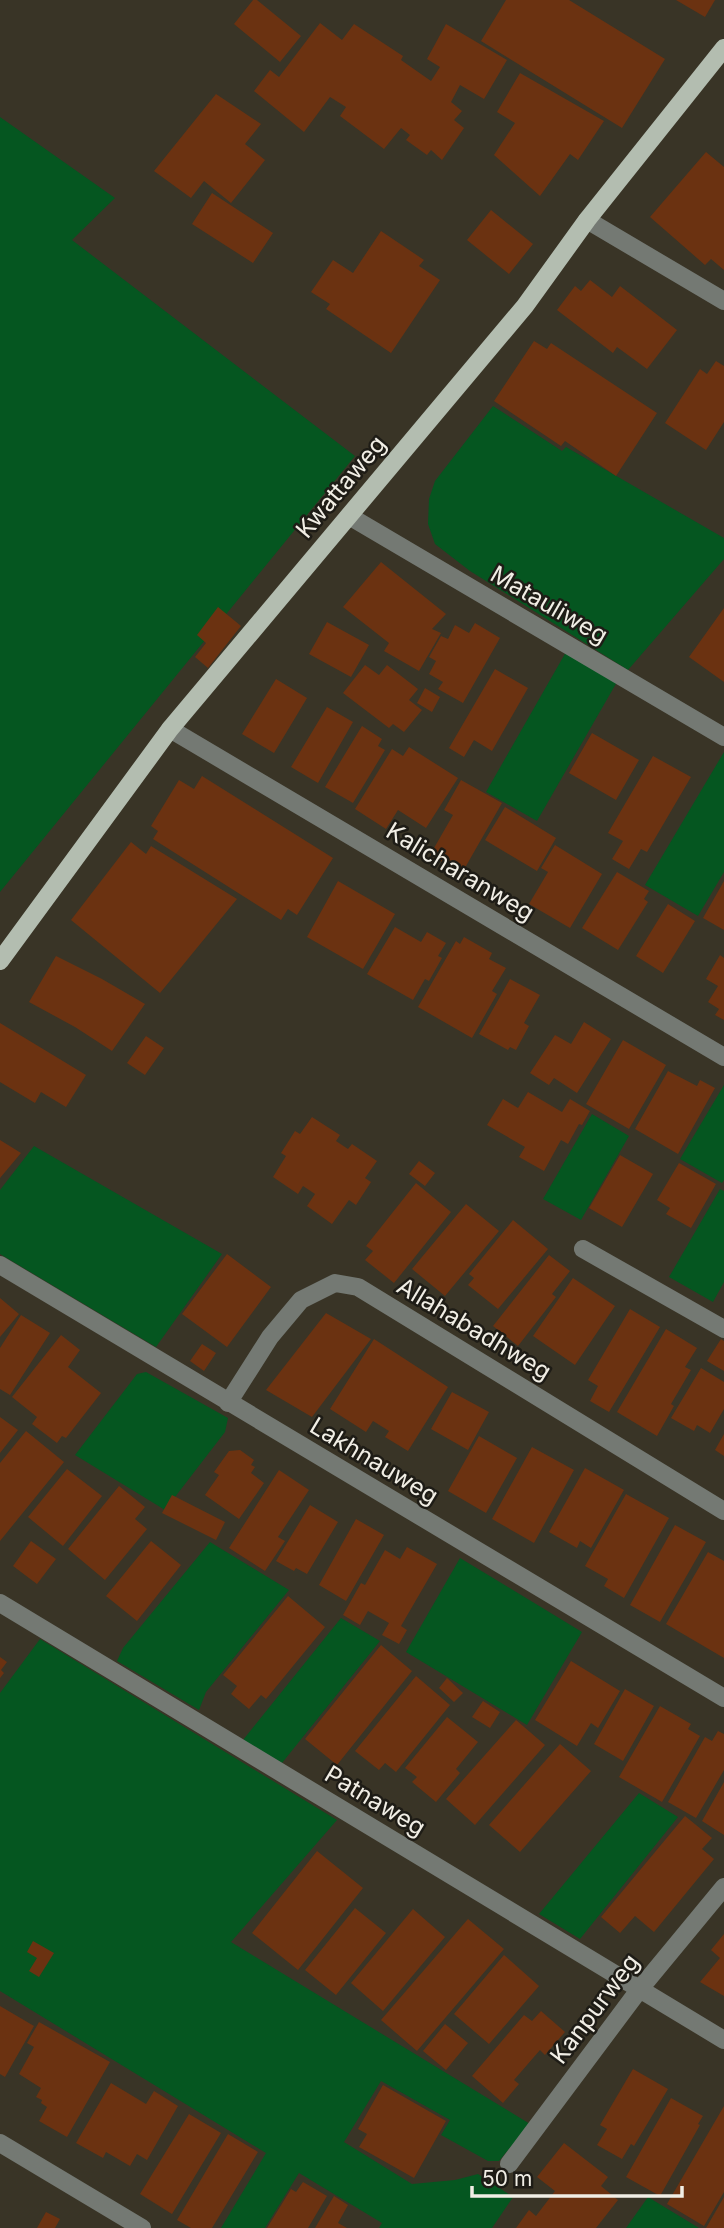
<svg xmlns="http://www.w3.org/2000/svg" width="724" height="2228" viewBox="0 0 724 2228" font-family="Inter,sans-serif">
<style>
.green{fill:#055620}
.building{fill:#6b3211}
.lines{fill:none;stroke-linecap:round;stroke-linejoin:round}
.minor{stroke:#747973;stroke-width:18}
.major{stroke:#b3bdb0;stroke-width:18}
.labels{text-anchor:middle;stroke-width:5;stroke-linejoin:round;paint-order:stroke}
.street-label{font-size:24px;fill:#f1eee5;stroke:#1e1c16}
</style>
<rect width="100%" height="100%" fill="#393426"/>
<path class="green" d="M0,117L115,198L72,240L355,456L0,892Z
M493,406L562,451L566,447L724,538V559L628,670L470,571L435,544L428,524L429,499L435,481Z
M566,652L617,682L537,821L486,792Z
M724,752V872L698,916L645,885Z
M724,1085V1180L722,1183L680,1159Z
M592,1114L629,1136L581,1220L543,1199Z
M34,1146L222,1254L156,1347L0,1254V1190Z
M720,1189L724,1191V1282L713,1302L669,1277Z
M146,1372L228,1418L225,1432L165,1510L75,1455L137,1374Z
M210,1542L289,1590L206,1692L199,1710L117,1661L123,1648Z
M460,1558L582,1632L527,1725L406,1652Z
M341,1618L380,1641L282,1763L243,1740Z
M40,1639L337,1820L231,1942L530,2124L499,2161H488L441,2135L450,2120L381,2081L344,2142L412,2184L455,2180L478,2174L513,2197L492,2228H379L382,2223L299,2173L265,2228H221L266,2153L0,1991V1693Z
M639,1793L678,1817L580,1939L539,1914Z
M648,2197L699,2228H626Z"/>
<path class="building" d="M253,0H257L301,36L280,62L234,24Z
M506,0H569L665,59L622,128L481,41Z
M676,0H715L705,17Z
M320,23L342,40L354,24L403,56L401,60L431,81L440,67L427,59L446,24L507,60L484,99L460,85L451,102L462,111L454,120L464,128L442,160L431,150L427,155L406,140L410,135L401,128L384,149L340,116L346,107L330,97L304,132L254,91L270,70L279,77Z
M520,73L604,121L578,160L570,154L540,196L494,155L515,123L497,112Z
M216,94L261,124L245,144L265,160L231,203L204,181L191,198L154,171Z
M706,152L724,167V270L711,259L705,265L650,217Z
M212,193L273,233L253,263L192,224Z
M491,210L533,244L509,274L467,240Z
M381,231L424,260L419,266L440,280L391,353L326,309L330,304L311,292L333,260L353,273Z
M590,280L612,297L620,286L677,330L647,369L617,347L613,353L557,310L575,286L581,291Z
M534,341L547,349L551,343L657,413L616,476L565,441L561,446L494,401Z
M716,361L724,366V422L706,450L665,423L700,369L707,374Z
M381,562L446,614L432,629L441,633L419,671L384,651L389,643L343,607Z
M218,607L241,626L208,668L195,657L206,643L197,635Z
M724,608V682L689,657Z
M327,622L369,645L351,677L309,654Z
M475,623L500,638L463,703L438,689L443,682L429,674L436,661L429,657L441,636L448,639L455,625L469,633Z
M365,665L379,675L387,665L418,689L409,700L422,710L404,732L393,724L389,728L343,693Z
M495,669L528,688L492,751L474,740L464,757L449,748Z
M276,679L307,698L274,753L242,734Z
M425,688L440,697L432,712L417,703Z
M327,707L353,722L318,783L291,767Z
M362,726L382,739L378,746L385,750L353,803L325,787Z
M592,733L639,760L616,800L569,773Z
M409,747L458,778L426,828L398,810L386,829L355,809L392,749L403,756Z
M653,756L691,777L647,852L641,849L629,869L612,859L623,841L608,833Z
M202,776L333,858L297,915L288,909L281,920L153,839L158,831L151,826L179,780L194,789Z
M461,780L502,803L462,873L430,855L453,815L444,810Z
M505,807L556,838L537,871L485,840Z
M131,842L146,854L151,846L237,899L160,993L71,920Z
M555,845L602,874L570,928L529,904L548,872L541,868Z
M617,872L649,891L644,899L648,902L618,950L582,928Z
M338,881L395,914L363,969L307,937Z
M724,881V930L703,918Z
M668,904L695,921L663,973L636,956Z
M395,927L421,942L427,932L446,943L438,956L442,958L429,981L425,979L413,1000L367,974Z
M464,937L492,953L489,959L506,968L492,991L497,994L472,1038L418,1007L456,941L460,944Z
M720,955L724,958V1020L715,1015L719,1009L708,1002L718,986L706,979Z
M56,956L102,979L145,1004L112,1051L75,1027L29,1002Z
M510,979L540,995L524,1023L529,1026L516,1050L510,1047L508,1050L479,1034Z
M584,1022L611,1039L577,1093L554,1078L549,1085L530,1073L555,1035L571,1044Z
M0,1023L86,1075L66,1107L41,1092L35,1103L0,1082Z
M146,1036L164,1048L145,1075L127,1063Z
M623,1040L666,1065L629,1129L586,1104Z
M668,1071L697,1086L700,1080L715,1088L678,1154L635,1129Z
M528,1092L562,1112L570,1099L590,1111L582,1125L579,1124L568,1144L561,1140L544,1171L519,1157L525,1147L487,1125L503,1099L518,1108Z
M312,1117L340,1135L336,1141L348,1149L352,1144L377,1161L365,1178L371,1182L356,1205L349,1200L332,1224L307,1206L315,1194L303,1186L298,1194L273,1177L286,1156L281,1153L295,1131L300,1134Z
M0,1140L21,1153L0,1178Z
M620,1155L653,1174L622,1227L589,1208Z
M419,1161L435,1173L425,1186L409,1174Z
M679,1163L716,1184L691,1228L666,1214L670,1208L657,1200Z
M416,1183L451,1212L394,1283L365,1260L373,1251L366,1246Z
M466,1204L499,1231L445,1296L412,1269Z
M513,1220L548,1249L498,1309L468,1285L474,1278L469,1274Z
M227,1254L271,1287L227,1347L182,1314Z
M549,1255L570,1271L552,1294L556,1297L518,1346L493,1326Z
M573,1278L615,1306L575,1365L533,1336Z
M0,1298L19,1314L0,1337Z
M630,1309L660,1327L609,1412L590,1401L598,1386L588,1380Z
M326,1313L371,1339L312,1417L266,1390Z
M21,1315L50,1333L10,1395L0,1389V1348Z
M666,1329L697,1348L685,1367L691,1370L671,1404L674,1406L657,1436L617,1412Z
M61,1335L80,1350L68,1367L101,1393L66,1438L62,1436L57,1443L32,1424L37,1417L12,1397Z
M374,1339L448,1387L408,1451L385,1437L389,1431L373,1421L366,1432L330,1409Z
M721,1339L724,1341V1371L707,1361Z
M202,1344L216,1353L204,1371L190,1361Z
M701,1368L724,1382V1409L710,1433L697,1425L694,1431L671,1418Z
M452,1392L489,1412L468,1450L431,1429Z
M0,1417L18,1430L0,1453Z
M26,1431L64,1462L0,1541V1463Z
M724,1434V1456L715,1450Z
M479,1436L517,1458L486,1513L448,1491Z
M532,1447L574,1470L534,1543L492,1519Z
M240,1450L254,1460L251,1465L255,1467L251,1473L264,1483L239,1519L205,1495L219,1475L214,1472L229,1451Z
M585,1468L624,1490L591,1548L580,1541L577,1548L549,1532Z
M67,1469L102,1496L63,1546L28,1517Z
M279,1470L309,1490L278,1537L285,1541L265,1571L229,1548Z
M119,1486L145,1507L135,1519L147,1529L105,1580L68,1549Z
M626,1494L669,1518L624,1598L604,1586L608,1579L585,1566Z
M172,1495L225,1522L216,1540L162,1513Z
M310,1505L338,1522L307,1574L296,1568L294,1571L276,1561Z
M356,1519L384,1535L346,1601L319,1585Z
M675,1525L706,1542L660,1622L630,1605Z
M31,1541L56,1559L37,1584L13,1566Z
M151,1541L181,1565L137,1621L106,1596Z
M407,1547L437,1564L401,1626L407,1630L399,1644L382,1635L389,1623L368,1611L360,1625L343,1615L361,1583L365,1585L385,1550L400,1559Z
M708,1552L724,1561V1658L666,1624Z
M288,1596L325,1627L266,1699L261,1695L249,1709L231,1694L237,1686L223,1675Z
M381,1645L412,1671L337,1765L305,1739Z
M0,1657L7,1662L1,1670L4,1673L0,1678Z
M571,1661L620,1691L598,1728L591,1723L577,1746L535,1720Z
M416,1676L450,1705L396,1772L385,1763L379,1770L355,1751Z
M447,1678L463,1693L454,1702L439,1688Z
M625,1689L654,1706L623,1761L594,1744Z
M483,1701L500,1712L490,1728L472,1717Z
M660,1706L691,1724L688,1729L700,1736L662,1802L619,1777Z
M447,1717L478,1742L456,1769L460,1773L436,1802L412,1782L417,1777L405,1768Z
M516,1720L545,1745L475,1825L446,1799Z
M718,1731L724,1734V1770L696,1818L668,1802L705,1737L712,1741Z
M560,1744L591,1771L520,1852L489,1825Z
M724,1782V1835L702,1821Z
M685,1816L712,1838L702,1849L714,1859L654,1932L635,1916L620,1933L601,1917Z
M317,1851L363,1888L298,1970L252,1933Z
M355,1908L386,1933L336,1995L305,1970Z
M413,1909L445,1937L383,2011L351,1983Z
M468,1919L504,1949L417,2051L381,2020Z
M724,1934V1996L700,1982L720,1958L711,1950Z
M33,1941L54,1953L39,1977L29,1971L37,1958L27,1952Z
M504,1955L539,1986L489,2044L454,2014Z
M0,2006L34,2026L5,2077L0,2074Z
M541,2011L565,2032L545,2055L540,2050L514,2080L519,2084L503,2103L472,2076L524,2015L532,2021Z
M39,2022L110,2062L67,2137L39,2121L47,2107L41,2103L42,2100L36,2097L41,2088L19,2074L34,2047L27,2043Z
M445,2024L468,2043L446,2070L423,2051Z
M633,2069L668,2089L634,2146L631,2144L622,2159L597,2145L607,2129L600,2125Z
M111,2083L146,2104L154,2091L178,2106L147,2160L137,2154L130,2166L106,2152L103,2158L76,2143Z
M383,2085L446,2121L414,2178L359,2147L367,2134L358,2129Z
M671,2098L703,2116L698,2124L700,2125L660,2196L626,2177Z
M724,2106V2192L704,2226L667,2204Z
M189,2114L221,2133L172,2214L140,2194Z
M228,2134L258,2152L212,2228H191L177,2220Z
M564,2143L608,2177L601,2186L618,2200L596,2228H516L529,2210L536,2216L555,2191L537,2177Z
M303,2182L327,2196L308,2228H267L291,2189L296,2192Z
M334,2196L348,2205L338,2223L347,2228H315Z
M724,2197V2228H706Z
M46,2212L60,2219L55,2228H37Z"/>
<g class="lines">
<path class="minor" d="M587,220L724,301
M349,516L724,737
M170,729L724,1057
M583,1249L724,1329
M0,1265L724,1698
M228,1403L270,1337L301,1300L335,1283L358,1287L724,1511
M0,1603L724,2040
M0,2143L142,2228
M509,2164L639,1990L724,1887"/>
<path class="major" d="M0,961L170,729L525,306L587,220L724,48"/>
</g>
<g class="labels">
<g class="street-label">
<text transform="translate(341 487) rotate(-50)" y="8">Kwattaweg</text>
<text transform="translate(549 605) rotate(30)" y="8">Matauliweg</text>
<text transform="translate(460 872) rotate(31)" y="8">Kalicharanweg</text>
<text transform="translate(474 1329) rotate(31)" y="8">Allahabadhweg</text>
<text transform="translate(374 1461) rotate(31)" y="8">Lakhnauweg</text>
<text transform="translate(375 1801) rotate(31)" y="8">Patnaweg</text>
<text transform="translate(595 2009) rotate(-53)" y="8">Kanpurweg</text>
</g>
</g>
<path d="M472 2186v10h210v-10" fill="none" stroke="#f1eee5" stroke-width="3.5"/>
<text x="482" y="2186" font-size="21" fill="#f1eee5" stroke="#1e1c16" stroke-width="5" paint-order="stroke">50 m</text>
</svg>
